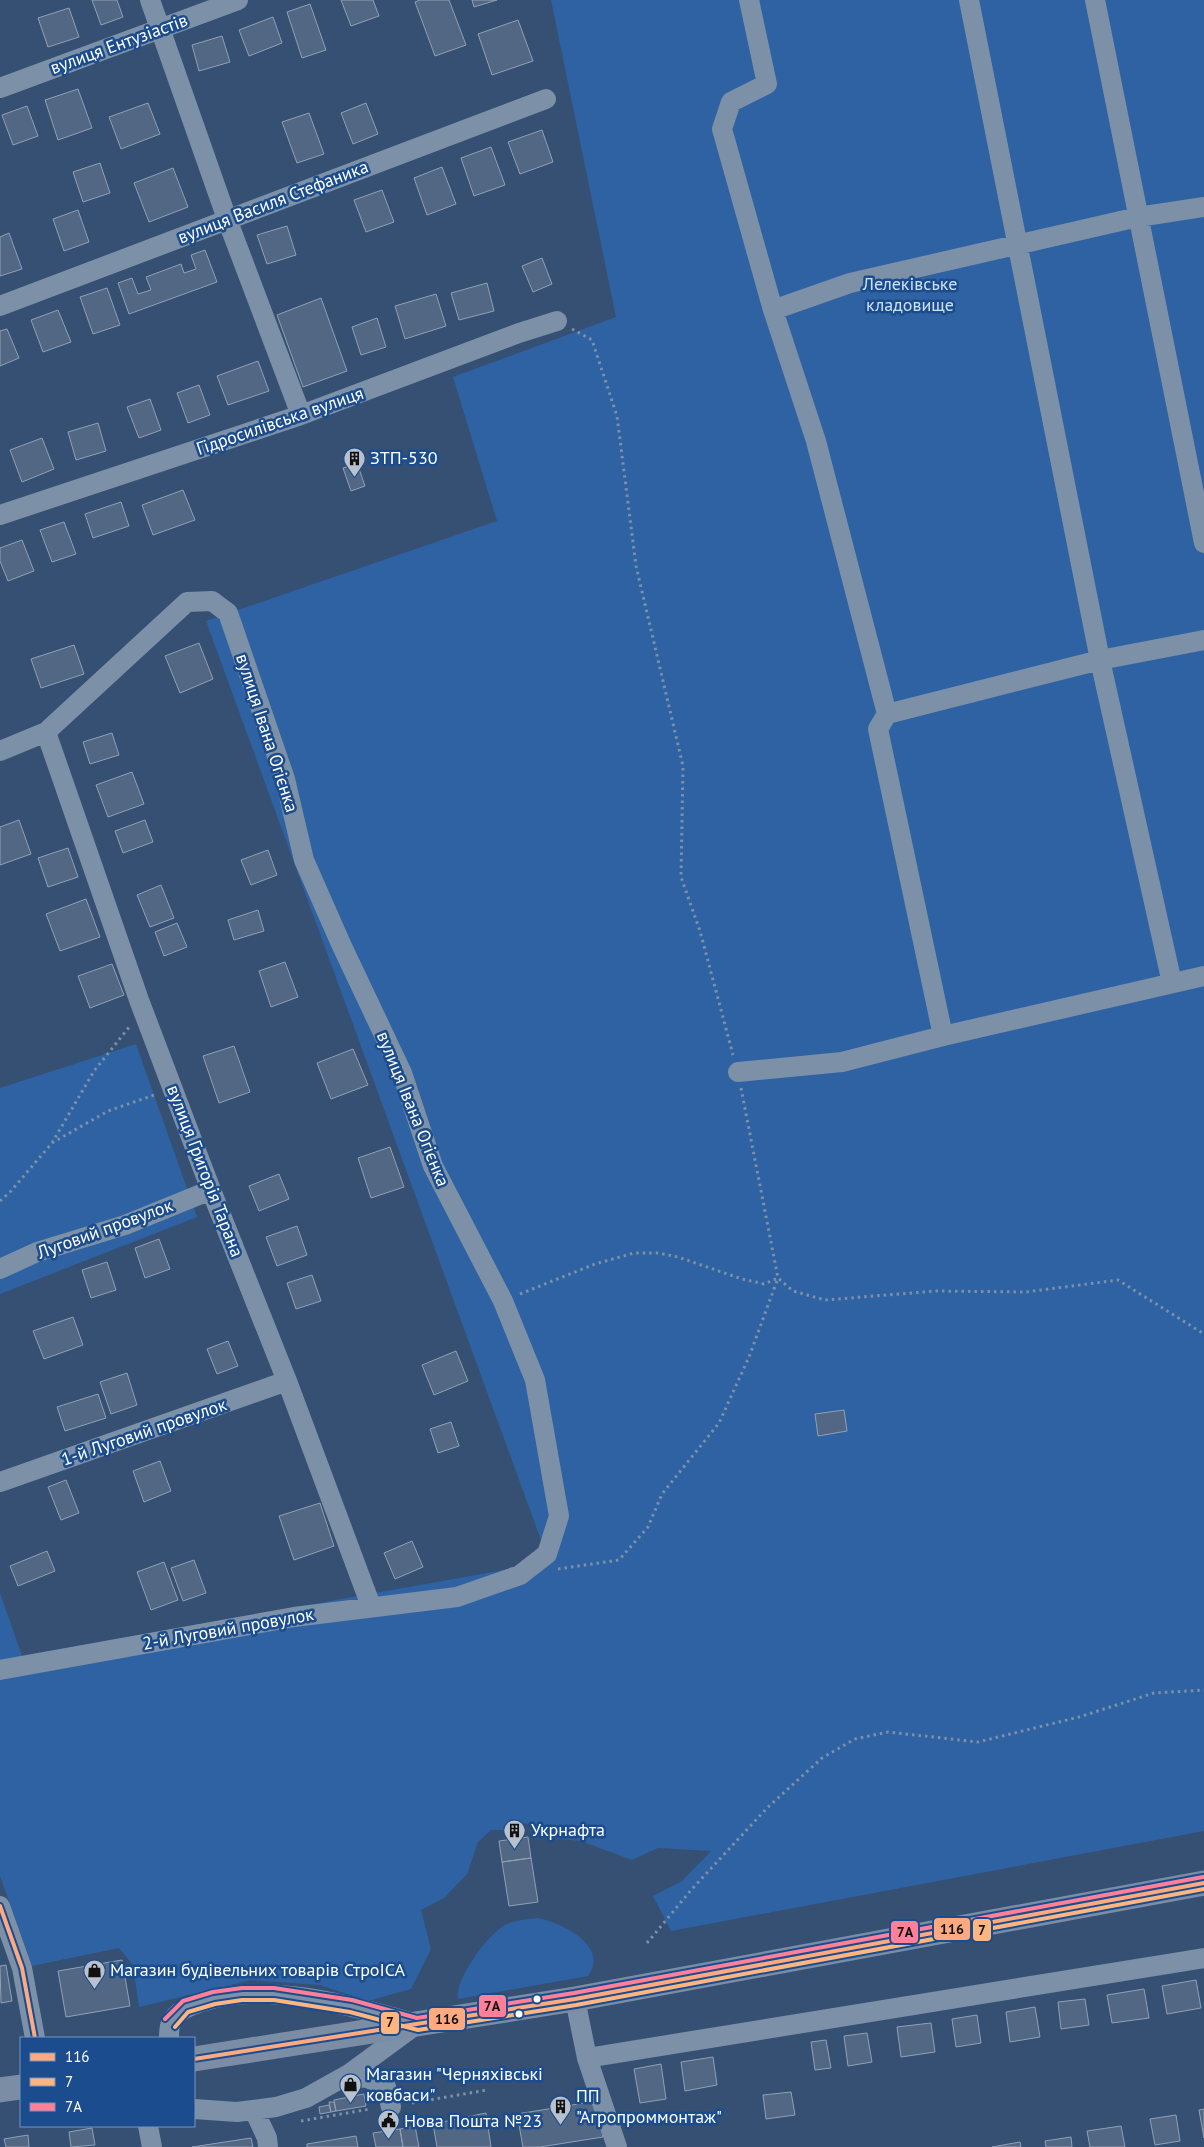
<svg xmlns="http://www.w3.org/2000/svg" width="1204" height="2147" viewBox="0 0 1204 2147" font-family="'PT Sans',sans-serif">
<style>
.green{fill:#2f62a3}
.building{fill:#526783;stroke:#91a1b5}
.lines{fill:none;stroke-linecap:round;stroke-linejoin:round}
.path{stroke:#7c90a7;stroke-width:3;stroke-dasharray:2.5 4;stroke-linecap:butt}
.minor{stroke:#7c90a7;stroke-width:20}
.major{stroke:#7b8da5;stroke-width:25}
.bus-1-casing{stroke:#1b4c8d;stroke-width:8}
.bus-2-casing{stroke:#1b4c8d;stroke-width:8}
.bus-3-casing{stroke:#1b4c8d;stroke-width:8}
.bus-1{stroke:#ffa980;stroke-width:4}
.bus-2{stroke:#ffb580;stroke-width:4}
.bus-3{stroke:#ff8098;stroke-width:4}
.bus-dot{fill:#fff;stroke:#1b4c8d;stroke-width:2}
.labels{text-anchor:middle;stroke-width:5;stroke-linejoin:round;paint-order:stroke}
.street-label{font-size:18px;fill:#fff;stroke:#1b4c8d}
.park-label{font-size:18px;fill:#cde1fa;stroke:#1b4c8d}
.poi-label{font-size:18px;fill:#fff;stroke:#1b4c8d;text-anchor:start}
.line-badge{stroke:#1b4c8d;stroke-width:2}
.pale-badge-label{font-size:14px;text-anchor:middle;font-weight:bold;fill:#111}
</style>
<rect width="100%" height="100%" fill="#355073"/>
<path class="green" d="M551,0H1204V1831L671,1931L653,1896L682,1881L711,1851L658,1848L632,1860L581,1841L548,1838L539,1825L522,1823L507,1830H491L478,1842L467,1874L444,1898L421,1910L431,1949L411,1989L368,2001L320,1985L251,1980L139,2007L133,1965L119,1948L32,1966L0,1876V1593L22,1656L549,1562L206,621L497,521L453,377L616,317Z
M136,1044L197,1217L0,1294V1088Z
M538,1918C562,1923 610,1946 588,1976L458,1999C454,1980 489,1932 507,1924C517,1920 528,1919 538,1918Z"/>
<path class="building" d="M92,0H117L123,17L101,25Z
M341,0H373L379,16L351,26Z
M420,0H449L466,45L435,56L415,2Z
M472,0H497L474,7Z
M310,4L326,50L302,58L287,12Z
M69,8L79,37L48,47L38,18Z
M273,17L282,43L249,56L239,30Z
M518,20L533,61L492,75L478,34Z
M222,36L230,62L199,71L192,45Z
M78,89L92,128L58,140L45,100Z
M148,103L160,134L121,149L109,117Z
M366,103L378,134L353,144L341,113Z
M27,106L38,136L13,145L2,115Z
M309,113L324,154L297,163L282,122Z
M542,130L553,162L520,174L508,142Z
M491,147L505,185L474,196L461,158Z
M100,163L110,193L83,202L73,172Z
M442,167L456,204L427,215L414,178Z
M173,168L188,207L149,222L134,183Z
M382,190L394,222L366,232L354,200Z
M78,210L89,242L64,251L53,219Z
M287,226L296,255L267,264L257,235Z
M9,233L22,269L0,276V237Z
M205,250L217,282L129,314L118,283L132,278L138,294L151,290L146,277L181,264L184,273L196,269L191,255Z
M542,258L552,284L533,292L522,266Z
M487,283L494,311L459,320L451,293Z
M107,288L120,325L93,334L80,297Z
M436,294L446,326L405,339L395,306Z
M321,298L347,371L303,387L277,315Z
M58,310L71,342L43,352L31,320Z
M377,318L386,347L361,355L352,327Z
M7,329L19,358L0,366V331Z
M258,361L269,391L228,405L217,376Z
M199,385L210,415L188,423L177,393Z
M150,399L161,430L139,438L127,407Z
M98,423L106,451L76,460L68,432Z
M42,438L54,469L22,482L10,450Z
M357,463L365,486L351,491L343,468Z
M183,490L195,520L153,535L142,505Z
M121,502L129,526L93,538L85,514Z
M64,522L76,554L52,562L40,530Z
M22,540L34,571L8,581L0,561V548Z
M199,643L213,679L180,693L165,656Z
M74,645L84,674L41,688L31,659Z
M112,733L119,755L90,764L83,742Z
M132,772L144,804L108,817L96,785Z
M19,820L31,854L0,865V827Z
M145,820L153,842L123,853L115,831Z
M68,848L78,877L48,887L38,858Z
M268,850L277,875L251,885L241,860Z
M161,885L174,918L150,927L137,895Z
M86,899L100,937L60,951L46,914Z
M258,910L264,931L234,940L228,920Z
M177,923L187,947L164,956L155,932Z
M285,962L298,997L271,1007L259,971Z
M112,964L124,995L90,1008L78,976Z
M234,1046L250,1092L219,1103L203,1056Z
M353,1049L368,1085L331,1099L317,1063Z
M390,1147L404,1187L371,1198L358,1158Z
M279,1174L289,1199L259,1211L249,1186Z
M297,1226L307,1255L277,1266L266,1237Z
M159,1239L170,1269L145,1278L135,1248Z
M107,1262L116,1290L91,1298L82,1270Z
M312,1275L321,1301L296,1309L287,1283Z
M73,1317L83,1345L44,1359L33,1331Z
M228,1341L238,1366L217,1374L207,1349Z
M456,1351L468,1381L434,1395L422,1365Z
M127,1373L137,1405L111,1414L100,1382Z
M98,1394L106,1418L65,1431L57,1407Z
M844,1410L847,1431L818,1436L815,1414Z
M451,1422L459,1446L438,1453L430,1429Z
M160,1461L171,1491L144,1502L133,1471Z
M66,1480L79,1513L61,1520L48,1487Z
M320,1503L334,1546L294,1560L279,1516Z
M412,1541L423,1567L395,1579L384,1553Z
M47,1551L55,1571L18,1586L10,1566Z
M194,1560L206,1593L183,1601L171,1568Z
M164,1562L178,1600L151,1610L137,1572Z
M528,1837L531,1858L502,1862L499,1841Z
M531,1858L538,1902L509,1906L502,1862Z
M122,1960L130,2006L66,2017L58,1971Z
M6,1965L12,2001L1,2003L0,1966Z
M1196,1980L1201,2008L1167,2014L1162,1986Z
M1144,1989L1149,2018L1112,2023L1107,1995Z
M1085,1999L1089,2025L1061,2029L1058,2002Z
M1035,2007L1040,2037L1010,2042L1006,2012Z
M977,2015L981,2043L956,2047L952,2019Z
M931,2023L935,2052L901,2057L897,2027Z
M867,2033L872,2062L848,2066L844,2036Z
M826,2040L831,2068L815,2070L811,2042Z
M713,2057L717,2085L685,2091L681,2062Z
M661,2064L666,2099L640,2103L634,2069Z
M791,2092L795,2115L766,2119L763,2095Z
M364,2094L366,2106L336,2111L334,2100Z
M597,2101L603,2137L540,2147H523L517,2114Z
M329,2102H334L336,2111L331,2112Z
M329,2105L331,2112L320,2114L319,2107Z
M1204,2109V2138L1199,2110Z
M486,2113L491,2147H437L433,2124Z
M1176,2115L1180,2141L1155,2145L1150,2119Z
M415,2126L419,2147H403L400,2129Z
M1121,2126L1125,2147H1090L1087,2131Z
M92,2128L95,2145L71,2147L69,2132Z
M400,2129L403,2147H376L373,2133Z
M28,2135L29,2147H6L4,2139Z
M356,2136L358,2147H307V2144Z
M1071,2137L1072,2147H1046L1045,2141Z
M251,2138L253,2147H192Z
M1020,2142L1021,2147H992Z"/>
<g class="lines">
<path class="path" d="M572,329L592,340L617,416L636,566L683,766L681,877L700,931L733,1055
M741,1088L778,1278L793,1291L825,1300L936,1291L1026,1292L1118,1280L1204,1334
M52,1143L108,1111L157,1094
M0,1201L11,1191L52,1143L94,1071L130,1026
M520,1294L595,1264L634,1253H658L678,1257L742,1279L764,1284L778,1278
M558,1569L619,1560L648,1527L662,1494L719,1423L749,1357L778,1278
M647,1943L692,1889L767,1808L822,1758L855,1739L888,1732L978,1742L1079,1717L1154,1693L1204,1690
M412,2103L487,2090
M301,2121L370,2109"/>
<path class="minor" d="M150,0L227,219L301,415
M749,0L767,84L731,102L722,129L773,310L816,441L887,714L878,729L943,1036
M969,0L1100,660L1172,983
M1095,0L1204,543
M0,88L238,0
M0,306L546,99
M773,310L850,283L1138,217L1204,207
M0,515L301,415L519,333L557,321
M887,714L1100,660L1204,640
M46,732L139,1000L211,1190L287,1381L371,1606
M0,751L46,732L187,602L212,601L228,613L285,779L304,860L341,944L402,1073L433,1166L503,1301L535,1380L559,1516L547,1554L520,1575L457,1597L294,1617L0,1670
M738,1072L842,1062L943,1036L1204,976
M0,1269L37,1252L125,1225L211,1190
M0,1482L287,1381
M0,1906L22,1968L35,2038
M575,1999L587,2058L617,2147
M169,2038C169,2034 169,2027 171,2023C177,2011 189,2006 201,2002C266,1981 349,2005 413,2023
M587,2058L1204,1958
M341,2080L366,2077L386,2087L391,2107
M194,2109L237,2112L276,2107L306,2098L349,2074L417,2024
M254,2110L267,2138L268,2147
M148,2126L152,2147"/>
<path class="major" d="M194,2059L575,1999L1204,1883
M0,2090L21,2087"/>
<defs>
<path id="bus-1" d="M0,1906L22,1968L35,2038
M194,2059L575,1999L1204,1883"/>
<path id="bus-2" d="M175,2027L188,2012L215,2004L242,2000H274L350,2012L418,2030L576,2005L1204,1889"/>
<path id="bus-3" d="M165,2019L183,2001L213,1992L242,1988H274L352,2000L417,2018L574,1993L1203,1877"/>
</defs>
<use href="#bus-1" class="bus-1-casing"/>
<use href="#bus-2" class="bus-2-casing"/>
<use href="#bus-3" class="bus-3-casing"/>
<use href="#bus-1" class="bus-1"/>
<use href="#bus-2" class="bus-2"/>
<use href="#bus-3" class="bus-3"/>
</g>
<defs>
<symbol id="building-pin" viewBox="-11 -11 22 30"><path d="M0 17L-7.5 6A9.5 9.5 0 1 1 7.5 6Z" fill="#b8c2ce" stroke="#1b4c8d"/><path d="M-4-6H4V6H1V3H-1V6H-4ZM-2.5-4.3h1.7v1.8h-1.7ZM.8-4.3h1.7v1.8H.8ZM-2.5-1h1.7V.8h-1.7ZM.8-1h1.7V.8H.8Z" fill="#111"/></symbol>
<symbol id="shop-pin" viewBox="-11 -11 22 30"><path d="M0 17L-7.5 6A9.5 9.5 0 1 1 7.5 6Z" fill="#b8c2ce" stroke="#1b4c8d"/><path d="M-5-2.5h2.3a2.7 3.5 0 0 1 5.4 0H5L5.5 6h-11ZM-1.5-2.5h3a1.5 2.3 0 0 0-3 0Z" fill="#111"/></symbol>
<symbol id="civic-pin" viewBox="-11 -11 22 30"><path d="M0 17L-7.5 6A9.5 9.5 0 1 1 7.5 6Z" fill="#b8c2ce" stroke="#1b4c8d"/><path d="M-.6-6.5H3V-4.5H.6V-3L4-1V1h2V6H-6V1h2V-1L-.6-3ZM-1.2 2.5V6h2.4V2.5Z" fill="#111"/></symbol>
</defs>
<g fill-rule="evenodd">
<use href="#building-pin" x="342" y="446" width="25" height="34"/>
<use href="#building-pin" x="502" y="1818" width="25" height="34"/>
<use href="#shop-pin" x="82" y="1958" width="25" height="34"/>
<use href="#shop-pin" x="338" y="2072" width="25" height="34"/>
<use href="#building-pin" x="548" y="2094" width="25" height="34"/>
<use href="#civic-pin" x="376" y="2108" width="25" height="34"/>
</g>
<g class="bus-dot">
<circle cx="537" cy="1999" r="4.5"/>
<circle cx="519" cy="2014" r="4.5"/>
</g>
<g class="labels">
<g class="street-label">
<text transform="translate(119 44) rotate(-20)" y="6">вулиця Ентузіастів</text>
<text transform="translate(273 202) rotate(-21)" y="6">вулиця Василя Стефаника</text>
<text transform="translate(280 421) rotate(-19)" y="6">Гідросилівська вулиця</text>
<text transform="translate(267 733) rotate(72)" y="6">вулиця Івана Огієнка</text>
<text transform="translate(413 1109) rotate(68)" y="6">вулиця Івана Огієнка</text>
<text transform="translate(205 1171) rotate(69)" y="6">вулиця Григорія Тарана</text>
<text transform="translate(105 1229) rotate(-20)" y="6">Луговий провулок</text>
<text transform="translate(144 1432) rotate(-19)" y="6">1-й Луговий провулок</text>
<text transform="translate(228 1629) rotate(-10)" y="6">2-й Луговий провулок</text>
</g>
<g class="park-label">
<text x="910" y="290">Лелеківське<tspan x="910" dy="21">кладовище</tspan></text>
</g>
<g class="poi-label">
<text x="370" y="464">ЗТП-530</text>
<text x="531" y="1836">Укрнафта</text>
<text x="110" y="1976">Магазин будівельних товарів СтроІСА</text>
<text x="366" y="2080">Магазин "Черняхівські<tspan x="366" dy="21">ковбаси"</tspan></text>
<text x="576" y="2102">ПП<tspan x="576" dy="21">"Агропроммонтаж"</tspan></text>
<text x="404" y="2127">Нова Пошта №23</text>
</g>
</g>
<g class="line-badge">
<rect x="933" y="1917" width="38" height="24" rx="5" fill="#ffa980"/>
<rect x="972" y="1918" width="20" height="24" rx="5" fill="#ffb580"/>
<rect x="890" y="1920" width="29" height="24" rx="5" fill="#ff8098"/>
<rect x="478" y="1994" width="29" height="24" rx="5" fill="#ff8098"/>
<rect x="428" y="2007" width="38" height="24" rx="5" fill="#ffa980"/>
<rect x="380" y="2011" width="20" height="24" rx="5" fill="#ffb580"/>
</g>
<g class="pale-badge-label">
<text x="952" y="1934">116</text>
<text x="982" y="1935">7</text>
<text x="905" y="1937">7А</text>
<text x="492" y="2011">7А</text>
<text x="447" y="2024">116</text>
<text x="390" y="2027">7</text>
</g>
<rect x="20" y="2037" width="175" height="90" fill="#1b4c8d" stroke="#7694bb"/>
<rect x="30" y="2053" width="25" height="8" fill="#ffa980" stroke="#7694bb"/>
<text x="65" y="2062" font-size="15" fill="#ffffff">116</text>
<rect x="30" y="2078" width="25" height="8" fill="#ffb580" stroke="#7694bb"/>
<text x="65" y="2087" font-size="15" fill="#ffffff">7</text>
<rect x="30" y="2103" width="25" height="8" fill="#ff8098" stroke="#7694bb"/>
<text x="65" y="2112" font-size="15" fill="#ffffff">7А</text>
</svg>
